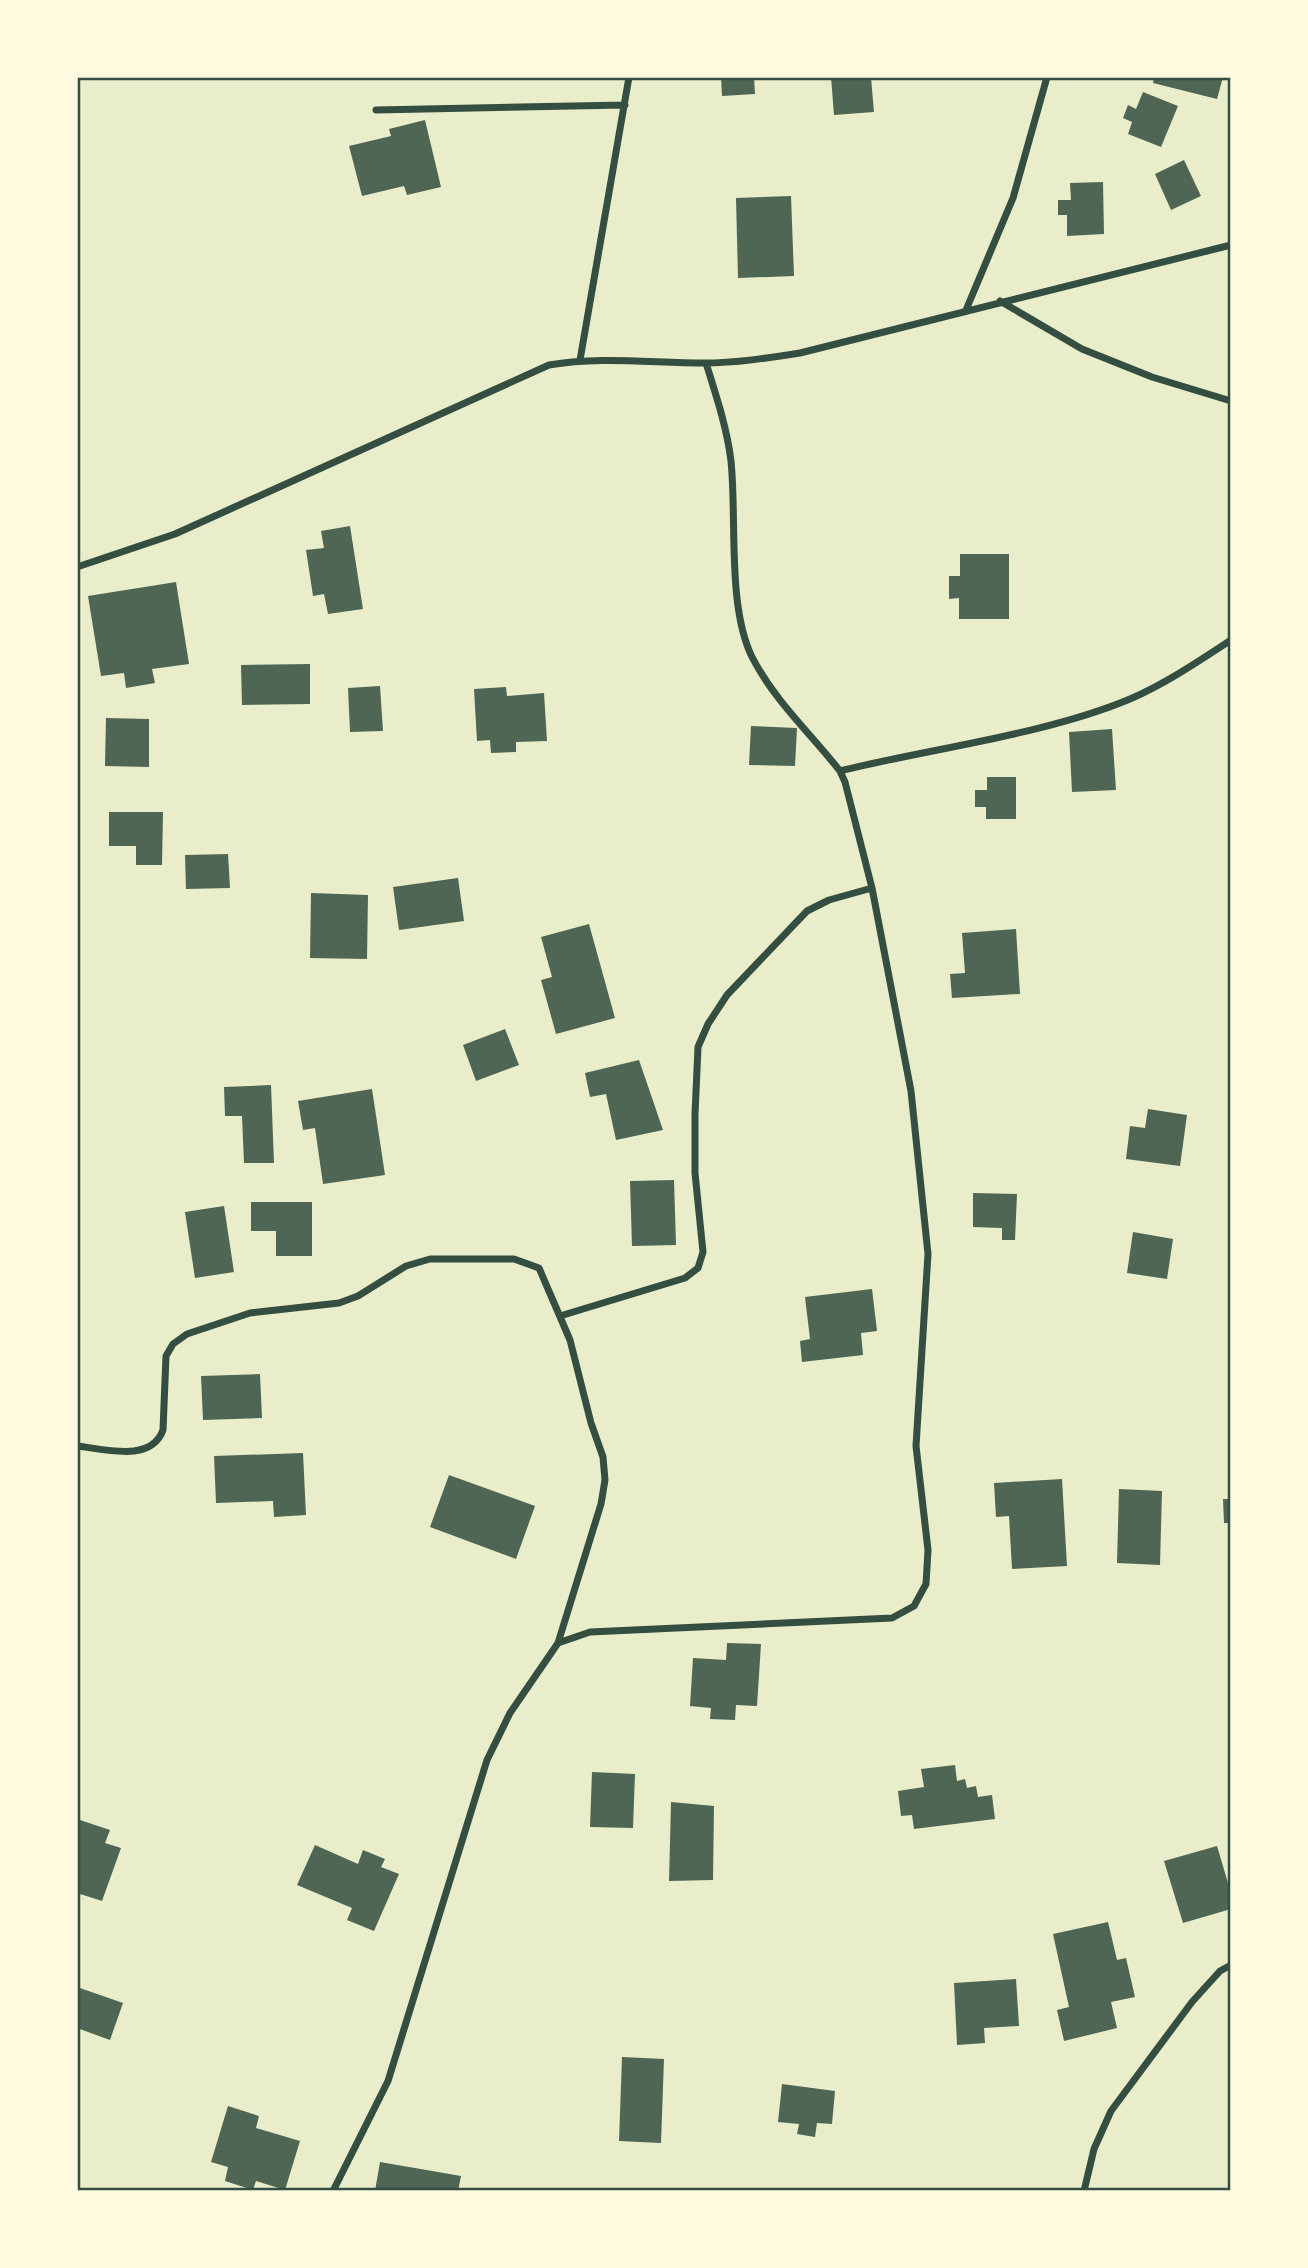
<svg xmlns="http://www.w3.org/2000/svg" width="1308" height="2268" viewBox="0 0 1308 2268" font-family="'Source Serif 4',serif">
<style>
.building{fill:#4f6655}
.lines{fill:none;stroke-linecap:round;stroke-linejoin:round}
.minor{stroke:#344e41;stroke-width:7}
.neatline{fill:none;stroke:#344e41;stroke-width:2.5}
</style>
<rect width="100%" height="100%" fill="#e9edc9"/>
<path class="building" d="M721,77H754L755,94L722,96Z
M831,77H871L874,112L834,115Z
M1154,77H1223L1217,99L1153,83Z
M1143,92L1178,106L1161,147L1128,134L1132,122L1123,118L1128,105L1136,109Z
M425,120L441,187L407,195L404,186L362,196L349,146L391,136L389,129Z
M1184,160L1201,196L1171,210L1155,174Z
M1103,182L1104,234L1067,236V215H1058V200H1071L1070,183Z
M791,196L794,276L738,278L736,198Z
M350,526L363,609L328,614L324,594L313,596L306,550L324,548L321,531Z
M960,554H1009V619H959V598L949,599V576H960Z
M176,582L189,664L152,669L155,683L126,688L124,673L101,676L88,596Z
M310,664V704L242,705L241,665Z
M380,686L383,731L350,732L348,688Z
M506,687L507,696L544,693L547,741L516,742V752L491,753L490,740L477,741L474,689Z
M106,718L149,719V767L105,766Z
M751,726L797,728L795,766L749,765Z
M1112,729L1116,790L1072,792L1069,732Z
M987,777H1016V819H986V807H975V790H987Z
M109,812H163L162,865H136V846H109Z
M228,854L230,888L186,889L185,855Z
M458,878L464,921L399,930L393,887Z
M311,893L368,895L367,959L310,958Z
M589,924L615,1018L556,1034L541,980L552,977L541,937Z
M1016,929L1020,994L952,998L950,974L965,973L962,933Z
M505,1029L519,1065L476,1081L463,1045Z
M639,1060L663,1130L616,1140L606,1094L590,1097L585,1073Z
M271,1085L274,1163H244L242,1116H225L224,1087Z
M372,1089L385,1175L323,1184L315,1128L303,1130L298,1101Z
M1148,1109L1187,1115L1180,1166L1126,1159L1130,1126L1145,1128Z
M674,1180L676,1245L632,1246L630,1181Z
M973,1193L1017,1194L1015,1240H1002V1228L973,1227Z
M251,1202H312V1256H276V1231H251Z
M224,1206L234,1272L195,1278L185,1212Z
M1133,1232L1173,1239L1167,1279L1127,1273Z
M872,1289L877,1331L861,1333L863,1355L802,1362L800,1341L810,1339L805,1297Z
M260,1374L262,1418L203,1420L201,1376Z
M303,1453L306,1515L274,1517L273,1501L216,1503L214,1456Z
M449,1475L535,1506L516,1559L430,1527Z
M1062,1479L1067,1566L1012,1569L1009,1516L996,1517L994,1483Z
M1119,1489L1162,1491L1160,1565L1117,1563Z
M1223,1499H1231V1523H1224Z
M727,1643L761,1644L757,1706L736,1705L735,1720L710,1719L711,1708L690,1706L693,1658L726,1660Z
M955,1765L957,1781L965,1779L967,1788L976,1786L978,1797L992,1795L995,1819L914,1829L912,1815L901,1816L898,1791L924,1787L921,1769Z
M592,1772L635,1774L633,1828L590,1827Z
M671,1802L714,1806L713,1880L669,1881Z
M77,1819L110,1830L105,1843L121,1848L102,1901L77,1893Z
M315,1845L358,1864L363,1850L385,1859L381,1867L399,1874L374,1931L347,1920L352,1908L297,1885Z
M1217,1846L1231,1893V1909L1183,1923L1164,1861Z
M1108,1922L1117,1960L1126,1958L1135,1997L1111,2002L1117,2028L1064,2041L1057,2010L1069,2007L1053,1934Z
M1016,1979L1019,2026L984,2028L985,2043L957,2045L954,1983Z
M77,1987L123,2003L110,2040L77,2028Z
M622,2057L664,2059L661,2143L619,2141Z
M782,2084L835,2091L832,2124L817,2123L815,2137L797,2134L799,2124L778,2122Z
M228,2106L259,2116L256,2128L300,2141L285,2190L256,2181L253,2190L225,2181L228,2167L211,2162Z
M380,2162L461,2176L458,2191H375Z"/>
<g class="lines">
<path class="minor" d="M376,110L625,105
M1000,301L1082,349L1152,377L1231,401
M966,310L1013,198L1047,77
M580,360L629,77
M77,567L175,534L549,365C600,356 652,363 704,363C736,363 768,358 800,353L1231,245
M840,771C932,748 1044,735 1130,699C1165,684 1199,661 1231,640
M560,1316L685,1278L698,1268L703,1252L695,1173V1114L698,1047L708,1024L727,995L807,911L829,900L872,888
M77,1446C105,1449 151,1463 163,1430L166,1356L173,1344L187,1334L250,1313L339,1303L358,1296L406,1266L430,1259H514L539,1268L570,1340L591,1423L603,1457L605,1480L601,1504L558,1643L510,1713L487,1760L388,2081L333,2191
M558,1643L590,1632L892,1618L914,1606L926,1584L928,1550L916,1446L928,1254L911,1091L872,888L845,782L840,771C810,733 774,700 752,657C727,606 737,519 731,461C727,428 716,395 706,363
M1084,2191L1094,2149L1111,2111L1192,2002L1220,1971L1231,1965"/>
</g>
<rect width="1308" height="2268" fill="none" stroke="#fefae0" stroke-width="158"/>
<rect x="79" y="79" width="1150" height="2110" class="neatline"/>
</svg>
